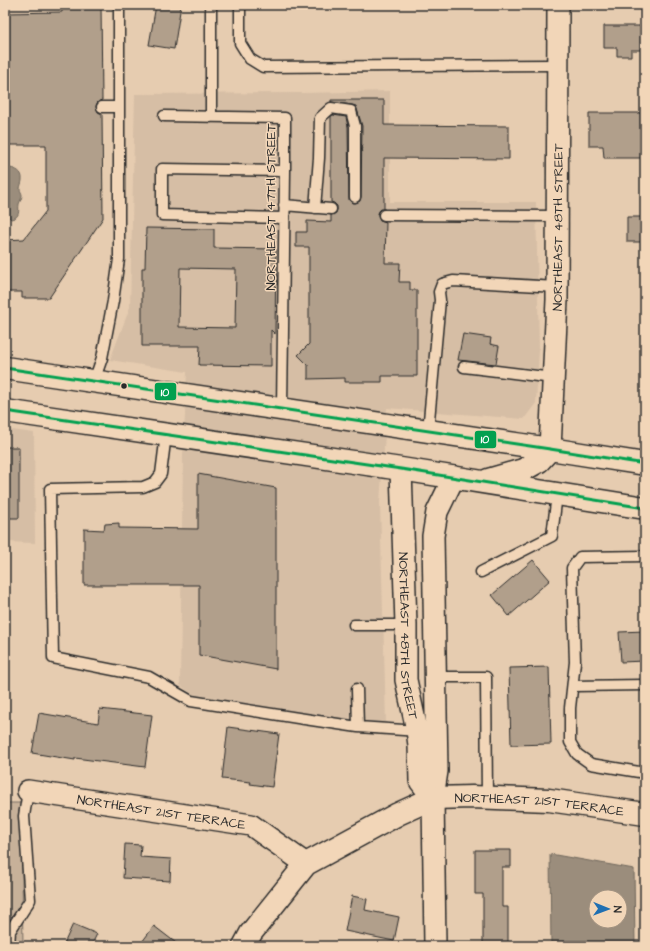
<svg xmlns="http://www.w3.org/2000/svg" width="650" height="951" viewBox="0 0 650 951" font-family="'Architects Daughter',sans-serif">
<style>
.built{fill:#d6bea5}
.green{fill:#c7b199;stroke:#796e62}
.water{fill:#9b8d7b;stroke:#6e665b;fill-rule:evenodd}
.building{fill:#b19f8b;stroke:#2b2b2b;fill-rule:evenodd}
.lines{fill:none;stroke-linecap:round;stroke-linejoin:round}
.service-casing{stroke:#2b2b2b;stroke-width:13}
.minor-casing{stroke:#2b2b2b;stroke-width:24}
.tertiary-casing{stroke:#2b2b2b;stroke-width:25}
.primary-casing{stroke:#2b2b2b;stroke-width:25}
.service{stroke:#f2d6b8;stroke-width:10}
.minor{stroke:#f2d6b8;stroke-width:21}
.tertiary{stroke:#f2d6b8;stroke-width:22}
.primary{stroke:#f2d6b8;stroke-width:22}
.bus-1-casing{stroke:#f2d6b8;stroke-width:6}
.bus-1{stroke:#02a04f;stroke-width:3}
.bus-dot{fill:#2b2b2b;stroke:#f2d6b8;stroke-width:1.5}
.labels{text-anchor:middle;stroke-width:3;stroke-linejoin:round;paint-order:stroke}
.street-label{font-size:13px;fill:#2b2b2b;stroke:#f2d6b8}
.line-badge{stroke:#f2d6b8;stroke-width:1.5}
.badge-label{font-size:11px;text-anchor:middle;font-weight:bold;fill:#fff}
</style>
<rect width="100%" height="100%" fill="#e6ccb0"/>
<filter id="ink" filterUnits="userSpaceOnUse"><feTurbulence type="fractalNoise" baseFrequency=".025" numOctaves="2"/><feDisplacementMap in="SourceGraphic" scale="8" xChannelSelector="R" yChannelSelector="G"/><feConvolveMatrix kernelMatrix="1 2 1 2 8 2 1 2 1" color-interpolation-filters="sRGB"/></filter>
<g filter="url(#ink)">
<path class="built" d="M390,91V202H536L539,350L536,403L524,419L387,408L380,502L386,723L363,722L195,696L180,685L183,456L187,372L110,360L130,307L135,94L303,93Z
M5,429L34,433L35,543L5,542Z"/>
<path class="green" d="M5,803H21L23,946H5Z"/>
<path class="water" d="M10,168C16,169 23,172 22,180C22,183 20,186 20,189C20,191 22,193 22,195C22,198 20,201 19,204C18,211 21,217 11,219L8,216L5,212V171Z
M550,854L634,869L635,946H551ZM596,897H620V921H596Z"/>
<path class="building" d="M62,5H101L102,100L99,101L97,103L96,107L98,112L102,114L103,218L49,298H22V292H5V240L24,239L46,211V145H5V13L62,12Z
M156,5H181L174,49L149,45Z
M604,26H644V50H631V56H617V48H604Z
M331,100H384V125L509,126V159L384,158V209H381L379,211L378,215L380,220L386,222L385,263H400L399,282H410V290H417V376H382V382H345V378L308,379V365L298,355L309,344V247H296V232H307V221L331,222V215L336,213L337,210V206L334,203L331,202V116L333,115L346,117L348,127L349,200L352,203H355L360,201L361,197L362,126L357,109L356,106L352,105L331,102Z
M589,113H645V158H604L603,146H589Z
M627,217H645V242H627Z
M146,228L214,229V248L276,249L275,334L271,330V366L199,365L200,346H142V268H145ZM180,268L236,269L235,328L179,327Z
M463,334L491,338L490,344L499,346L496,364L458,360Z
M5,447H19V518H5Z
M198,474L276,488V669L199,655V585H84V529L104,530L105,524L119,523V528L198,529Z
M533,560L550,580L509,616L492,595Z
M645,631V661L621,662L619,632Z
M549,667L551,744L511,745L509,668Z
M100,709L152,715L145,767L75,758V760L32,753L39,713L98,723Z
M228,727L279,734L272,787L250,784L251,782L222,779Z
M125,844L141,845L140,857L171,859L170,881L123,878Z
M475,850H511V867H502V907H508V946H483V894H475Z
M352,896L367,899L365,910L399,917L394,941L345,931Z
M73,924L97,934L91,946H63Z
M154,926L180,946H139Z"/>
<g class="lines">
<defs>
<path id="service" d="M240,5V43L250,59L263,67L558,65
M102,107H119
M164,116L285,118V171L282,409
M211,117V5
M284,205L331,209
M315,208L319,158L320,118L331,108L351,111L355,126V197
M384,215L557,216
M284,218L162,215V169L285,171
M464,367L553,378
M94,381L102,358L113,301L119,259V5
M428,431L440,300L439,292L442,284L453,281L557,287
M166,434L161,474L155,482L143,487L50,489L53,658L149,677L191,701L298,718L358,727L419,731
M645,556L580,557L572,568L575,662L570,708V742L577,754L591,764L645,773
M481,572L552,536L557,494
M354,625H406
M435,677H486L487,797
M573,686L645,685
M357,689L358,727
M9,946L10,931L30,900L24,816L28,791"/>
<g id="minor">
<path id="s1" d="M550,449L557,300L558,5"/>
<path id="s2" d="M401,469L406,625V680L417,730L419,745L420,781L433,798"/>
<path id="s3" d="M28,791L251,825L306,864"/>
<path d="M435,946L433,798L437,771L433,536L437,512L454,477"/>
</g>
<g id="tertiary">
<path id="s4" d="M244,946L251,933L306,864L398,814L433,798L472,797L549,800L645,814"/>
</g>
<path id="primary" d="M5,368L550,449L645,464
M5,411L401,469L645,508
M488,480L523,470L539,461L550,449"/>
</defs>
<use href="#service" class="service-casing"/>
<use href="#minor" class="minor-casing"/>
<use href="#tertiary" class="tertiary-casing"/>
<use href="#primary" class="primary-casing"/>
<use href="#service" class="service"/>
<use href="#minor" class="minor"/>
<use href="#tertiary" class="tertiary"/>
<use href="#primary" class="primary"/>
<defs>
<path id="bus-1" d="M5,368L550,449L645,464
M5,411L401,469L645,508"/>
</defs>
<use href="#bus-1" class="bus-1-casing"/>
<use href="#bus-1" class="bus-1"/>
</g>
</g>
<circle class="bus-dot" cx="124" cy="386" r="3.5"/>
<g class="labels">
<g class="street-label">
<text transform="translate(270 207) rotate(-90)" y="5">NORTHEAST 47TH STREET</text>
<text dy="5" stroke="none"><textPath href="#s1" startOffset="222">NORTHEAST 48TH STREET</textPath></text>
<text dy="5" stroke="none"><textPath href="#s2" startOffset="167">NORTHEAST 48TH STREET</textPath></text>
<text dy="5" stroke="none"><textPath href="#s4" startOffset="353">NORTHEAST 21ST TERRACE</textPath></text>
<text dy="5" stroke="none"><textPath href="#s3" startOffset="135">NORTHEAST 21ST TERRACE</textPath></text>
</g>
</g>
<g class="line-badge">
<rect x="154" y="382" width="23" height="19" rx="4" fill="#02a04f"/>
<rect x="474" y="430" width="23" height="19" rx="4" fill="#02a04f"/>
</g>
<g class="badge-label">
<text x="165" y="396">10</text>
<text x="485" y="443">10</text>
</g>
<rect width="650" height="951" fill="none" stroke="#f2d6b8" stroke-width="20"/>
<rect x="10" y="10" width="630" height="931" fill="none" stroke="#2b2b2b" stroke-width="1.5" filter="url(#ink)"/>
<g transform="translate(608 909) rotate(91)"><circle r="19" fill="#f2d6b8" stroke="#a29280"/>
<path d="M0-3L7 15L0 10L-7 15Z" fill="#1f6fb2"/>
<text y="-6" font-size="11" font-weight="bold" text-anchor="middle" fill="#2b2b2b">N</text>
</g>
</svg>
